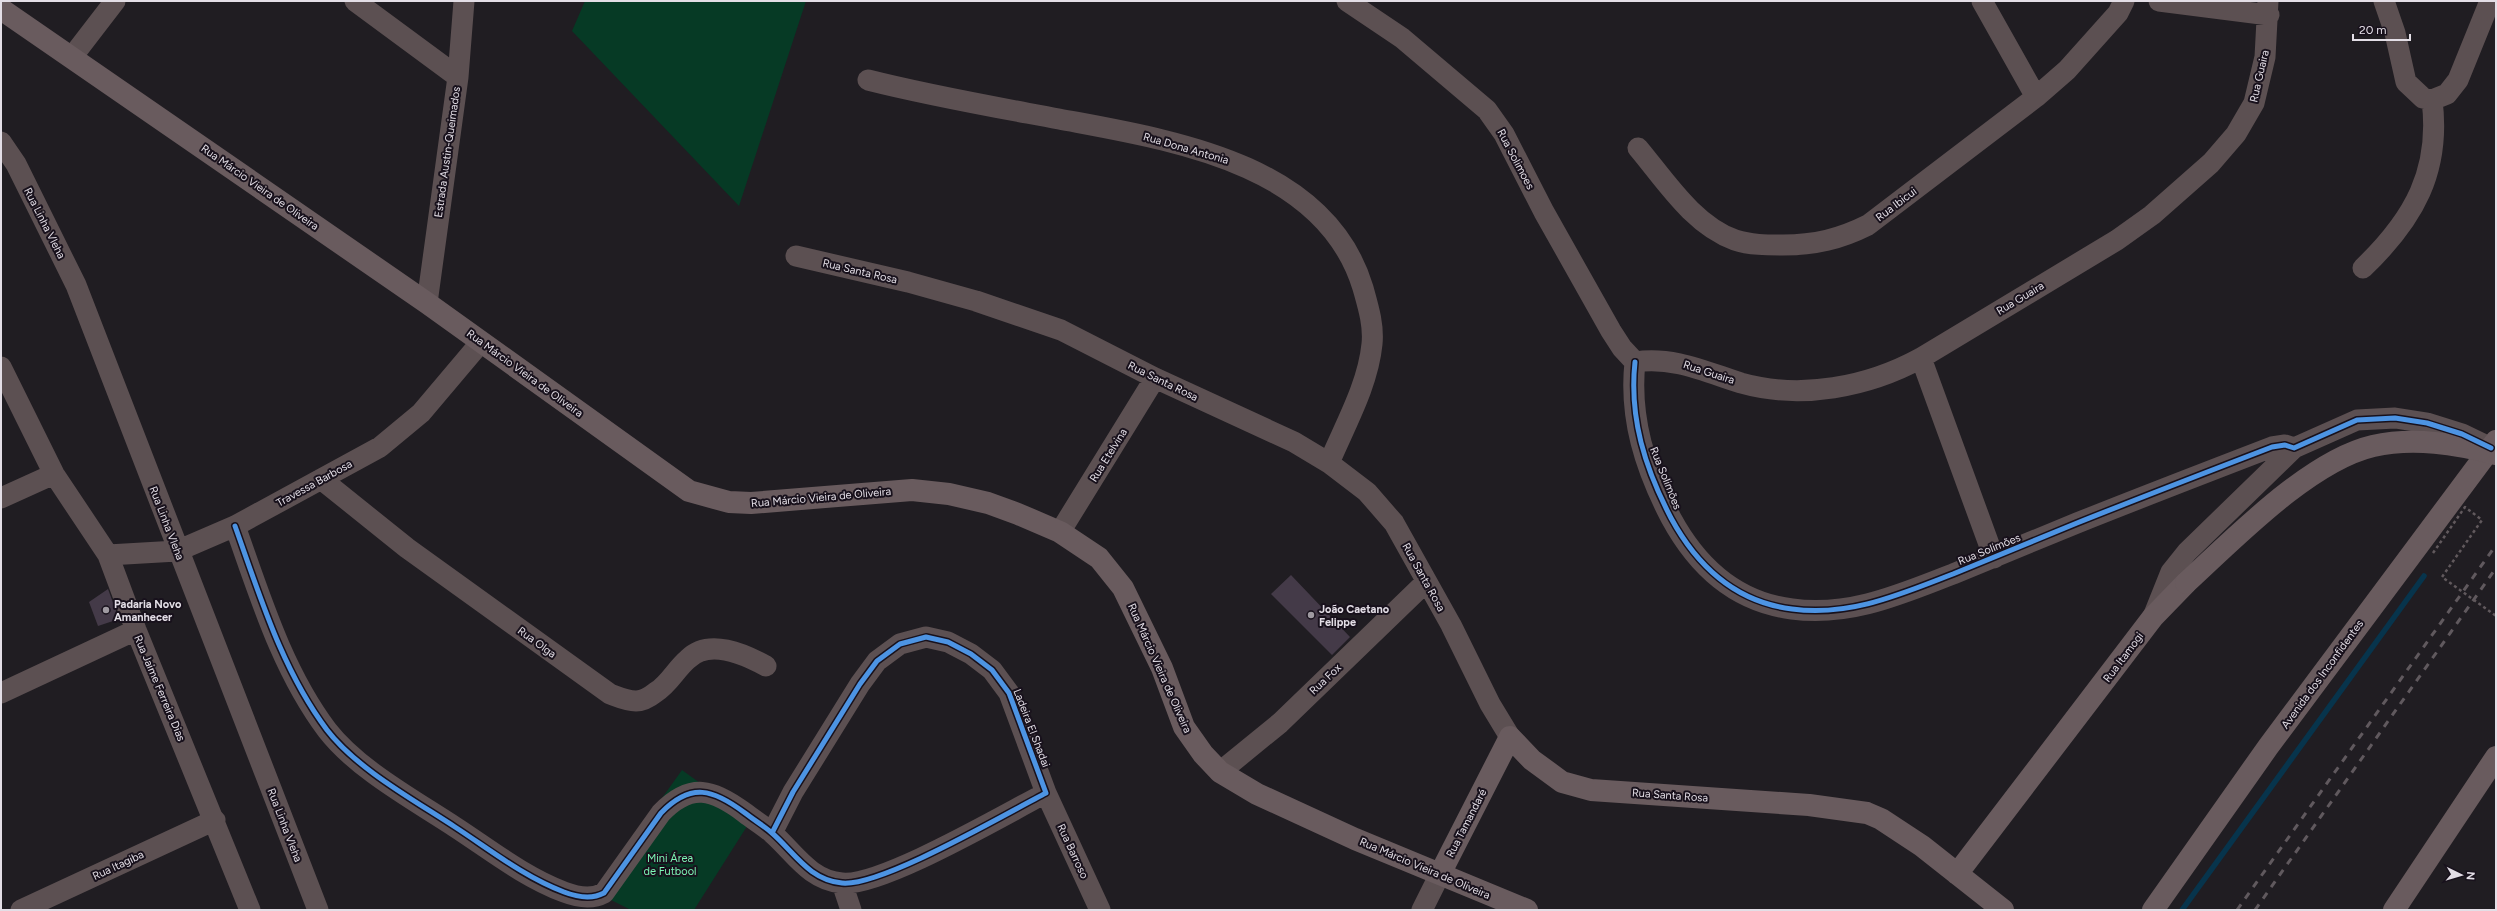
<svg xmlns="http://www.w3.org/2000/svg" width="2497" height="911" viewBox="0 0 2497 911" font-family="Figtree,sans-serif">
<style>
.green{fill:#063a25}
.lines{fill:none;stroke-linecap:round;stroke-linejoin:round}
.stream{stroke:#07344c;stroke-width:5.5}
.building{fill:#443a48}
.minor{stroke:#5c5052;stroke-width:21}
.secondary{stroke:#695b5e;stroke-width:22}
.rail{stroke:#60595e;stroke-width:3;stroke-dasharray:7 7;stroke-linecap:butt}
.path-bridge{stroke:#61595d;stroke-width:2.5;stroke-dasharray:3 3;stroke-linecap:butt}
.secondary-bridge{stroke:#695b5e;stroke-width:22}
.cycleway-casing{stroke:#18111c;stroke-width:8}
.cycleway{stroke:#4d94e3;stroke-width:5}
.poi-dot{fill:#9f9aa1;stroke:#18111c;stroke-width:1.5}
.labels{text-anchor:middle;stroke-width:4;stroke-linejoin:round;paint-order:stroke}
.street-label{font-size:11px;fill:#e3dee6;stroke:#18111c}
.poi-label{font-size:11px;font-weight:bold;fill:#e3dee6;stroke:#18111c;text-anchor:start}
.park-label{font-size:11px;fill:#7df6b6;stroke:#18111c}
</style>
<rect width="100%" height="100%" fill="#201d22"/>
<path class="green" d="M585,1H806L739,206L572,31Z
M682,770L751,820L694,910H631L595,892Z"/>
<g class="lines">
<path class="stream" d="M2182,910L2424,576"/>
</g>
<path class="building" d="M1291,575L1350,637L1332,655L1271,594Z
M108,589L119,619L98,626L89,602Z"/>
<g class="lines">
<path class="minor" d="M355,1L458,77
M1347,1L1402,38L1487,110L1504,134L1544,212L1611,331L1622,348L1635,362
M1982,1L2036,97
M2159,1L2269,15
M2384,1L2395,33L2406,82L2423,98L2432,100L2447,94L2458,80L2490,1
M72,57L115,1
M868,80C931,96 995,107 1059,119C1170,140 1325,162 1363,288C1368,306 1374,325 1372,344C1368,385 1345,425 1329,463
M1,142L16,164L76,285L318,910
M1638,148C1665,180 1693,225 1735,240C1750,245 1767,245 1783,245C1815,245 1840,239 1868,225L2036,97L2067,70L2118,13L2124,1
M796,256L908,282L976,301L1061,330L1155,378L1294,442L1329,463L1367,492L1394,523L1451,625L1490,704L1510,737
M2363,268C2414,219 2441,171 2432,100
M427,303L458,77L464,1
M1921,358L1994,558
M1635,362C1629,418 1645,468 1671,518C1697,566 1736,602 1792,609C1850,617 1901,594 1953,574C1995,557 2036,540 2077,523C2142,497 2207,472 2272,447L2285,445L2294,448L2357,420L2395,418L2427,423L2462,434L2491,448
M1635,362C1673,356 1706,372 1741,383C1801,400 1868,387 1921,358L2117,240L2152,215L2211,163L2236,134L2254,103L2265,57L2268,1
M1,367L54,474L108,555L136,630L250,910
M321,479L407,548L610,694C618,697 627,701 636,701C643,701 651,696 656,692C669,684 676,669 688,659C709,638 744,654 766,666
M1,498L54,474
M235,526C260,596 282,670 327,730C357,769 414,800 455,827C489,849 524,877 564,892C577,897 591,900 604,893L661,813C691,782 713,789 745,813C754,820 764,826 772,833C794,852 809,880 842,883C881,887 1005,814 1046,793L1009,693L992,670L971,654L948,642L926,637L900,644L877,661L860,684L793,792L772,833
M1060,532L1155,378
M108,555L177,551L235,526L380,447L421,413L481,342
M2153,617L2171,572L2187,552L2294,448
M1,693L136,630
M1220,772L1280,723L1426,582
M1046,793L1100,910
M842,883L851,910
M21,910L215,820
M1422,910L1440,874"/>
<path class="secondary" d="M1,9L427,303L689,491L729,502L751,503L912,490L949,494L988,503L1018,514L1060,532L1099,558L1123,588L1162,668L1184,727L1203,754L1220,772L1257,794L1355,839L1527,910
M1440,874L1510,737L1532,760L1562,782L1591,790L1809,805L1867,813L1881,819L1922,846L2003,910
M1957,874L2153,617L2186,583
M2153,910L2268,747L2496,441
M2394,910L2496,757"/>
<path class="rail" d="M2237,910L2496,545
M2255,910L2496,568"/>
<path class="path-bridge" d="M2433,553L2465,507L2482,520L2442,577L2496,616"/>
<path class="secondary-bridge" d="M2186,583C2234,539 2309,461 2373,446C2414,437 2456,444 2496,454"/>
<defs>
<path id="cycleway" d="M1635,362C1629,418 1645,468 1671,518C1697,566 1736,602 1792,609C1850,617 1901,594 1953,574C1995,557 2036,540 2077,523C2142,497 2207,472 2272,447L2285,445L2294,448L2357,420L2395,418L2427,423L2462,434L2491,448
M235,526C260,596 282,670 327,730C357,769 414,800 455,827C489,849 524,877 564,892C577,897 591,900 604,893L661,813C691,782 713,789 745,813C754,820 764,826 772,833C794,852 809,880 842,883C881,887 1005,814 1046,793L1009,693L992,670L971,654L948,642L926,637L900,644L877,661L860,684L793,792L772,833"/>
</defs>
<use href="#cycleway" class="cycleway-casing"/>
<use href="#cycleway" class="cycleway"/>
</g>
<g class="poi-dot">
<circle cx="106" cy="610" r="4"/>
<circle cx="1311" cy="615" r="4"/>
</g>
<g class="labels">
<g class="street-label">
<text transform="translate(2259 76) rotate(-77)" y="4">Rua Guaira</text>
<text transform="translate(1186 148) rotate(16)" y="4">Rua Dona Antonia</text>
<text transform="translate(447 152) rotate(-82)" y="4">Estrada Austin-Queimados</text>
<text transform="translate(1516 159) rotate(62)" y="4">Rua Solimoes</text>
<text transform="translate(260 187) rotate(35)" y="4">Rua Márcio Vieira de Oliveira</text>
<text transform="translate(1896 204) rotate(-37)" y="4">Rua Ibicui</text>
<text transform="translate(45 223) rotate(63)" y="4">Rua Linha Vleha</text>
<text transform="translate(860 271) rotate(13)" y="4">Rua Santa Rosa</text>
<text transform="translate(2020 298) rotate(-31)" y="4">Rua Guaira</text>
<text transform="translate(1709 372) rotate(18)" y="4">Rua Guaira</text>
<text transform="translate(525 373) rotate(36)" y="4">Rua Márcio Vieira de Oliveira</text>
<text transform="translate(1163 381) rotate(26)" y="4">Rua Santa Rosa</text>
<text transform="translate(1108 455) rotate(-58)" y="4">Rua Etelvina</text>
<text transform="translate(1666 478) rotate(68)" y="4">Rua Solimões</text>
<text transform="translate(314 483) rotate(-29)" y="4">Travessa Barbosa</text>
<text transform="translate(821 497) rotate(-5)" y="4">Rua Márcio Vieira de Oliveira</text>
<text transform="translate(167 523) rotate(69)" y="4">Rua Linha Vleha</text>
<text transform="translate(1989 549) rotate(-22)" y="4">Rua Solimões</text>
<text transform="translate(1424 577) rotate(61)" y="4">Rua Santa Rosa</text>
<text transform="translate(537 642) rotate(36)" y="4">Rua Olga</text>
<text transform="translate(2123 657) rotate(-53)" y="4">Rua Itamogi</text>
<text transform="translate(1160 668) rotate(66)" y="4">Rua Márcio Vieira de Oliveira</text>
<text transform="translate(2322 674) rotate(-54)" y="4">Avenida dos Inconfidentes</text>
<text transform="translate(1325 679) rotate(-44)" y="4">Rua Fox</text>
<text transform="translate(160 688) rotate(67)" y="4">Rua Jaime Ferreira Dias</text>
<text transform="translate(1032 728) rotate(69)" y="4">Ladeira El Shadai</text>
<text transform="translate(1670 795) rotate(4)" y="4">Rua Santa Rosa</text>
<text transform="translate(1466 823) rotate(-63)" y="4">Rua Tamandaré</text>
<text transform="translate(285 825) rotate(69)" y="4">Rua Linha Vleha</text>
<text transform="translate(1073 851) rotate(65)" y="4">Rua Barroso</text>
<text transform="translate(118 865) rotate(-25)" y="4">Rua Itagiba</text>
<text transform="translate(1425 868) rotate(23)" y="4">Rua Márcio Vieira de Oliveira</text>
</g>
<g class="poi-label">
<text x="114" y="608">Padaria Novo<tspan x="114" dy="13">Amanhecer</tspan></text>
<text x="1319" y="613">João Caetano<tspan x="1319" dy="13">Felippe</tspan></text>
</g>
<g class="park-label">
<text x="670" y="862">Mini Área<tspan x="670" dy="13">de Futbool</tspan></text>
</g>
</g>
<rect width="2497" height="911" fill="none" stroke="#e3dee6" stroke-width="4"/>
<g transform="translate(2461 875) rotate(95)" stroke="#18111c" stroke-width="3" paint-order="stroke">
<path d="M0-3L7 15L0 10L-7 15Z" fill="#e3dee6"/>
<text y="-6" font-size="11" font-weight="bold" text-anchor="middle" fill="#e3dee6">N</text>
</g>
<path d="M2353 34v6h57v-6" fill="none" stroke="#e3dee6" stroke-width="2"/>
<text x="2359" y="34" font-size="12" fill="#e3dee6" stroke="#18111c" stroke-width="3" paint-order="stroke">20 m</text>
</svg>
